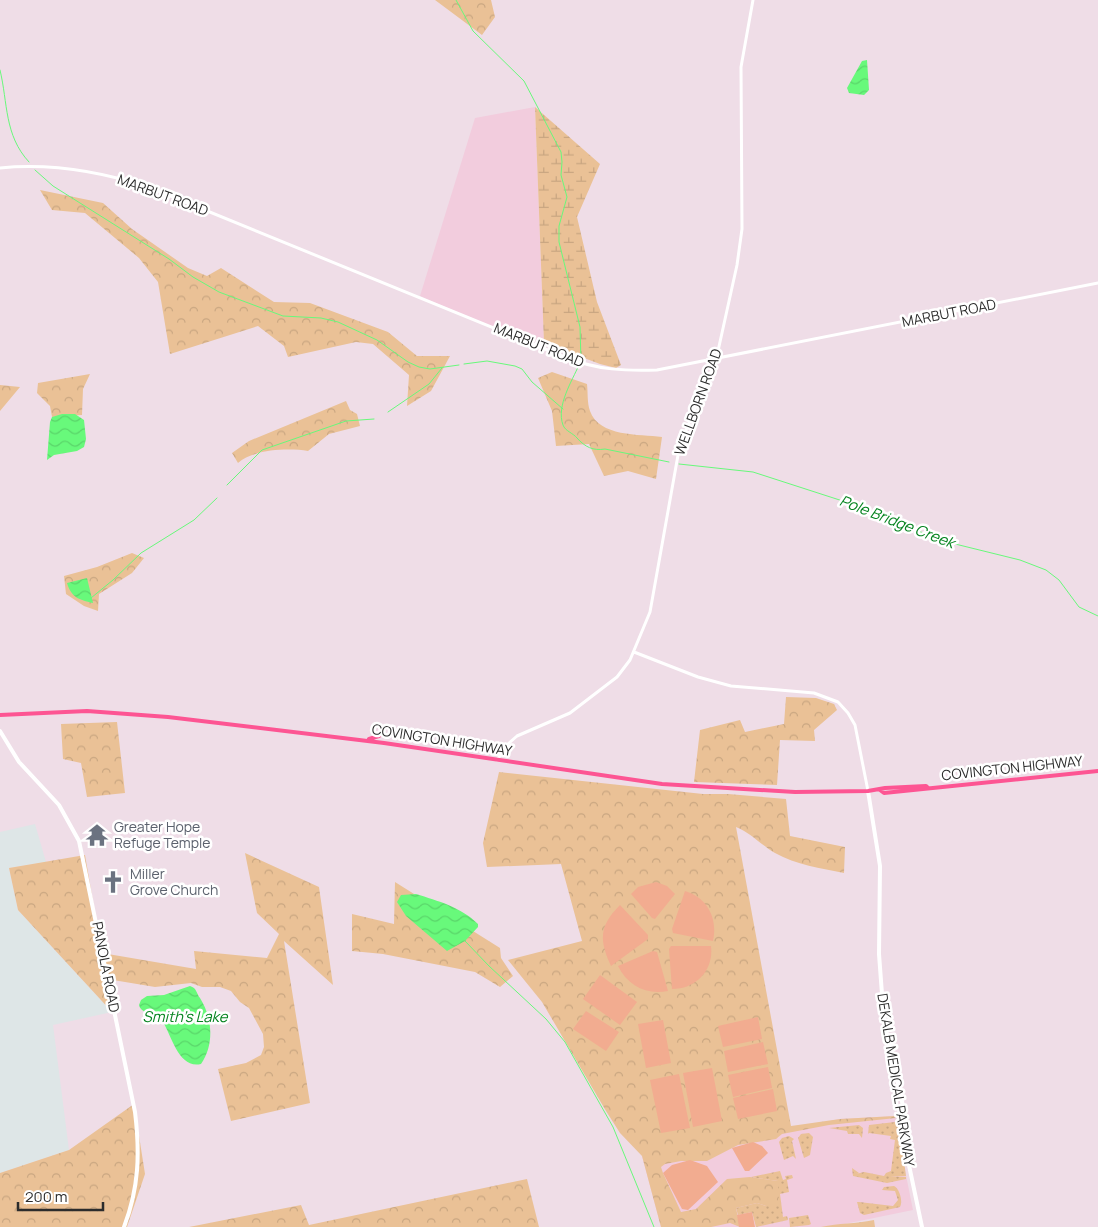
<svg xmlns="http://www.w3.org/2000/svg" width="1098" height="1227" viewBox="0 0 1098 1227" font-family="Manrope,sans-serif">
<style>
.industrial{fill:#dee6e7}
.education{fill:#f2ccdd}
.grass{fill:url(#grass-dots)}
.forest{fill:url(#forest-crowns)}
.wetland{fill:url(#wetland-marsh)}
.pitch{fill:#f2ac90}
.water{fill:url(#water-waves)}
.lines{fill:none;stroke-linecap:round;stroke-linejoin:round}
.stream{stroke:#68f97b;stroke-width:1}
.tertiary{stroke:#fff;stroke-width:3}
.secondary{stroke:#fff;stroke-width:4}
.primary{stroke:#fd5593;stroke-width:4}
.labels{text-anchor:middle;stroke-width:5;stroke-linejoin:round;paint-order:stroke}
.street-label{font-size:14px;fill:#2c2c2c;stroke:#fff}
.worship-label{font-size:14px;fill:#5b616d;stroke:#fff;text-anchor:start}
.water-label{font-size:15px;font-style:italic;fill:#068420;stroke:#fff}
</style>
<defs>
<pattern id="grass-dots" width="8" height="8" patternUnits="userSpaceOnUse" patternTransform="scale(1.25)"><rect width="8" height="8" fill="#eac196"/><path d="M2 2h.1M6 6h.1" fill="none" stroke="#c9a681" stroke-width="1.8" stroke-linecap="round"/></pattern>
<pattern id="forest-crowns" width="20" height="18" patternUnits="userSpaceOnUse" patternTransform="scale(1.25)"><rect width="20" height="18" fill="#eac196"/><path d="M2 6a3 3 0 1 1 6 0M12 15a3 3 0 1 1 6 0" fill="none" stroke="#c9a681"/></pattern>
<pattern id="wetland-marsh" width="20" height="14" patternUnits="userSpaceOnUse" patternTransform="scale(1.25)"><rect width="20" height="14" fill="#eac196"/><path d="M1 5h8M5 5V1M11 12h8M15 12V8" fill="none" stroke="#c9a681"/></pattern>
<pattern id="water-waves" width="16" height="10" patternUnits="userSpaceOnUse" patternTransform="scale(1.25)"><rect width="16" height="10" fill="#68f97b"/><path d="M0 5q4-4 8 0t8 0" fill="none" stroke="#5ad66a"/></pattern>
</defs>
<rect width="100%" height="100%" fill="#efdde7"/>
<path class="industrial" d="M35,824L46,862L9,868L18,910L112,1012L53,1025L69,1150L0,1173V832Z"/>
<path class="education" d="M535,107L544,343L522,335L499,330L420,296L475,118Z
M895,1116L900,1131L903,1160L913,1210L830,1227H661L642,1156L840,1119Z"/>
<path class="grass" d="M895,1122L899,1123L906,1176H890L906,1177V1179L887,1183L853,1176L852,1168L859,1173L856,1174L864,1172L884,1176L886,1173L891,1171L895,1140L890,1139L891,1136L869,1133L868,1134L869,1125Z
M859,1125L863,1128L862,1138L859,1134H848L847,1131L829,1128Z
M809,1133L813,1137L810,1155L804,1158L798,1138L801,1134Z
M789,1136L794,1139L792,1141L796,1159L793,1156L784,1160L779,1142L782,1138Z
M780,1171L783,1180L786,1179L785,1176L792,1175L793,1178L787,1180L789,1192L780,1194L783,1217L787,1216L788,1220L756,1227L752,1212L738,1215L736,1208L757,1203L766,1206L778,1181L751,1177Z
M894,1186C900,1189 903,1202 900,1207L864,1215L860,1213L857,1202H859L893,1206L898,1200L895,1191L882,1190L884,1187Z
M808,1215L811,1224L809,1225L790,1227L789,1218Z"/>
<path class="forest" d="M435,0H491L495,17L482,35Z
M40,190L103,203L132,229L188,268L207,276L221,268L274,302L310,303L388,332L417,356H450L431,391L407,406L409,375L373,344L356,342L288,357L284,346L258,326L170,354L158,282L139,258L85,213L52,210Z
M552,372L587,384C588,392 587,403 590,411C599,437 639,434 662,437L656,479L628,471L604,476L589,444L556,446L552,411L538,378Z
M90,374L83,389L82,415L52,417L50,406L37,393L38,383Z
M0,385L20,387L0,411Z
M346,401L350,410L357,414L360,426L329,434L308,451C288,448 254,449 238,463L232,453L249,441Z
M132,553L144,558L132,573L99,594L98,611L84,606L66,594L64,576L97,567Z
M786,697L816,698L834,704L837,710L814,730L815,741L780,740L777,785L694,782L700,730L740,720L745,732L784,724Z
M117,722L125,793L87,797L81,763L63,759L61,724Z
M499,772L703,794H728L786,799L790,836L845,847L844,873C821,868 796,865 775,853C761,845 751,833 736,827L791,1126L840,1119L895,1116L896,1118L829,1125L782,1134L776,1139L738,1145L707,1161H681L665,1164L661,1167L663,1173L681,1212L696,1209L727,1179L750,1177L778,1181V1203L766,1206L757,1203L736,1208L740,1227L730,1223L711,1227H661L642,1156L620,1133L606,1111L542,1002L508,960L582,941L561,864L487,867L483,843Z
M245,853L319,887L333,985L284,941L310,1103L231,1121L218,1069L246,1063L261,1055L264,1047L263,1034L249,1008L240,1002L231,991L220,987H202L191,983L155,987L107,979L112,1012L18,910L9,868L85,855L102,953L196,969L194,951L267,958L279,934L257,913Z
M395,882L500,948L501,958L513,976L500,987L475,972L383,954L352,951V914L394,924Z
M134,1104L145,1174L127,1227H0V1173L69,1150Z
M527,1179L539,1227H189L301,1205L309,1225Z
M874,1220L875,1227H821C839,1223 855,1224 874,1220Z"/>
<path class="wetland" d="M535,107L600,164L577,217L597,302L621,365L616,368L600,364L544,343Z"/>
<path class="pitch" d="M656,882L667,886L675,894L655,919L652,918L631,894L638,887Z
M685,891C708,898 718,919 713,941L673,933L672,929Z
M620,905L648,935V939L611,966C599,940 599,926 620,905Z
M671,946H711C714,970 696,989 672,989L669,949Z
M653,951L657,952L668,991C646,995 628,986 618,966Z
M600,975L637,1002L620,1025L583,999Z
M586,1011L619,1032L606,1051L573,1029Z
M758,1017L762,1039L723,1047L718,1026Z
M663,1020L671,1063L646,1068L638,1024Z
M763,1042L768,1064L728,1072L724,1051Z
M768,1067L772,1088L733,1097L728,1075Z
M712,1068L722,1121L693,1127L683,1073Z
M679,1074L690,1128L661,1133L650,1080Z
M773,1089L777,1111L738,1119L733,1098Z
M753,1142L762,1146L768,1153L749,1171H745L732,1148Z
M690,1160L707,1166L718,1182L688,1210L682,1209L663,1173L672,1165Z
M752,1212L755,1227H739L737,1215Z"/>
<path class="water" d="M867,60L869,90L864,95L849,93L847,88L862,61Z
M62,414H75L84,420L86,439L84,447L77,451L54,455L47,460L50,422L52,417Z
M87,578L93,603C79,600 71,597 67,583Z
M416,894C438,901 461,907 478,924V927L465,941L447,951L406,916L397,902L401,895Z
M190,986C197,988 196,993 200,998C212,1017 215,1044 201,1064C179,1069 172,1037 163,1022C157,1013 141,1015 139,1005L141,1000L147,996L164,995Z"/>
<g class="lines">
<path class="stream" d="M456,0L473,31L524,81L561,152L562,162L561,175L567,197L559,226V242L580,327L581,361
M0,70C8,103 4,135 29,162
M35,170L53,186L169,259L193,277L219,292L283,316L321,318L338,322L377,340L408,362L419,367L430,369L459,365
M464,364L487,361L515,366L522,369L532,382L563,409
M579,365C572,381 556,406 563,425C565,431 573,433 577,438C585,447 593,451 605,449L669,462
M388,412L429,384L442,368
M679,464L753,472L852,504L943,541L1020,560L1046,570L1059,580L1079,607L1098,616
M227,485L262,450L346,421L374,419
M91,598L113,580L141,553L194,520L217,498
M465,941L489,966L546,1019L565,1042L613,1127L654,1227"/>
<path class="tertiary" d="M0,168C51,163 103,172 151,188L567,358C598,370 625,371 657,370L1098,283
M634,652L698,677L731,686L814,693L838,702L848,713L855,725L868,791
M497,760L508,744L517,736L570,713L617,677L630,660L650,612L680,444L716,360L737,265L742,229L741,67L753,0"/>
<path class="secondary" d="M0,731L19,762L59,805L79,841L135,1112C140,1153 139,1188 124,1227
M868,791L880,866L879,954L884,1021L903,1106L906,1151L922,1227"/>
<path class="primary" d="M0,715L87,711L168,717L384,743L662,784L795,792L868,791L885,788L926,786L928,788
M369,739L379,736L386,726
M880,790L884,793L1098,771"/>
</g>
<defs>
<symbol id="temple-bare" viewBox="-9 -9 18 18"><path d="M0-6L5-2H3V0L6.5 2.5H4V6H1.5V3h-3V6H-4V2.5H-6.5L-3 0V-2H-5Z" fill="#6b7280" stroke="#fff" stroke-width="2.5" paint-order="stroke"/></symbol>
<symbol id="church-bare" viewBox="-9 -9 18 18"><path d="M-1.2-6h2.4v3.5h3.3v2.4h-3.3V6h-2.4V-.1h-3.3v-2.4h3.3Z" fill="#6b7280" stroke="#fff" stroke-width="2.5" paint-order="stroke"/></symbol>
</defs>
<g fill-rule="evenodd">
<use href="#temple-bare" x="81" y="819" width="32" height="32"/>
<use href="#church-bare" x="97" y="866" width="32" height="32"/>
</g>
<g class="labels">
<g class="street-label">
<text transform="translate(163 195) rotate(20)" y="5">MARBUT ROAD</text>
<text transform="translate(949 313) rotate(-11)" y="5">MARBUT ROAD</text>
<text transform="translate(539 345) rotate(22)" y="5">MARBUT ROAD</text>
<text transform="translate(698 402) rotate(-70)" y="5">WELLBORN ROAD</text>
<text transform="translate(442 740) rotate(9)" y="5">COVINGTON HIGHWAY</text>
<text transform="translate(1012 768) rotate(-6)" y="5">COVINGTON HIGHWAY</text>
<text transform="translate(106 967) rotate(79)" y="5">PANOLA ROAD</text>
<text transform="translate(896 1080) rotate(81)" y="5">DEKALB MEDICAL PARKWAY</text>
</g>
<g class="worship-label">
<text x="114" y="832">Greater Hope<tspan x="114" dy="16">Refuge Temple</tspan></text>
<text x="130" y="879">Miller<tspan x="130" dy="16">Grove Church</tspan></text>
</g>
<g class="water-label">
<text transform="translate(897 522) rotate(21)" y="5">Pole Bridge Creek</text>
<text x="185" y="1022">Smith's Lake</text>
</g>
</g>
<path d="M18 1202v8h85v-8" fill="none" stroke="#2c2c2c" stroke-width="2.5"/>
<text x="25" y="1202" font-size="15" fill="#2c2c2c" stroke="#ffffff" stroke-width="4" paint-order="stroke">200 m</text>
</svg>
